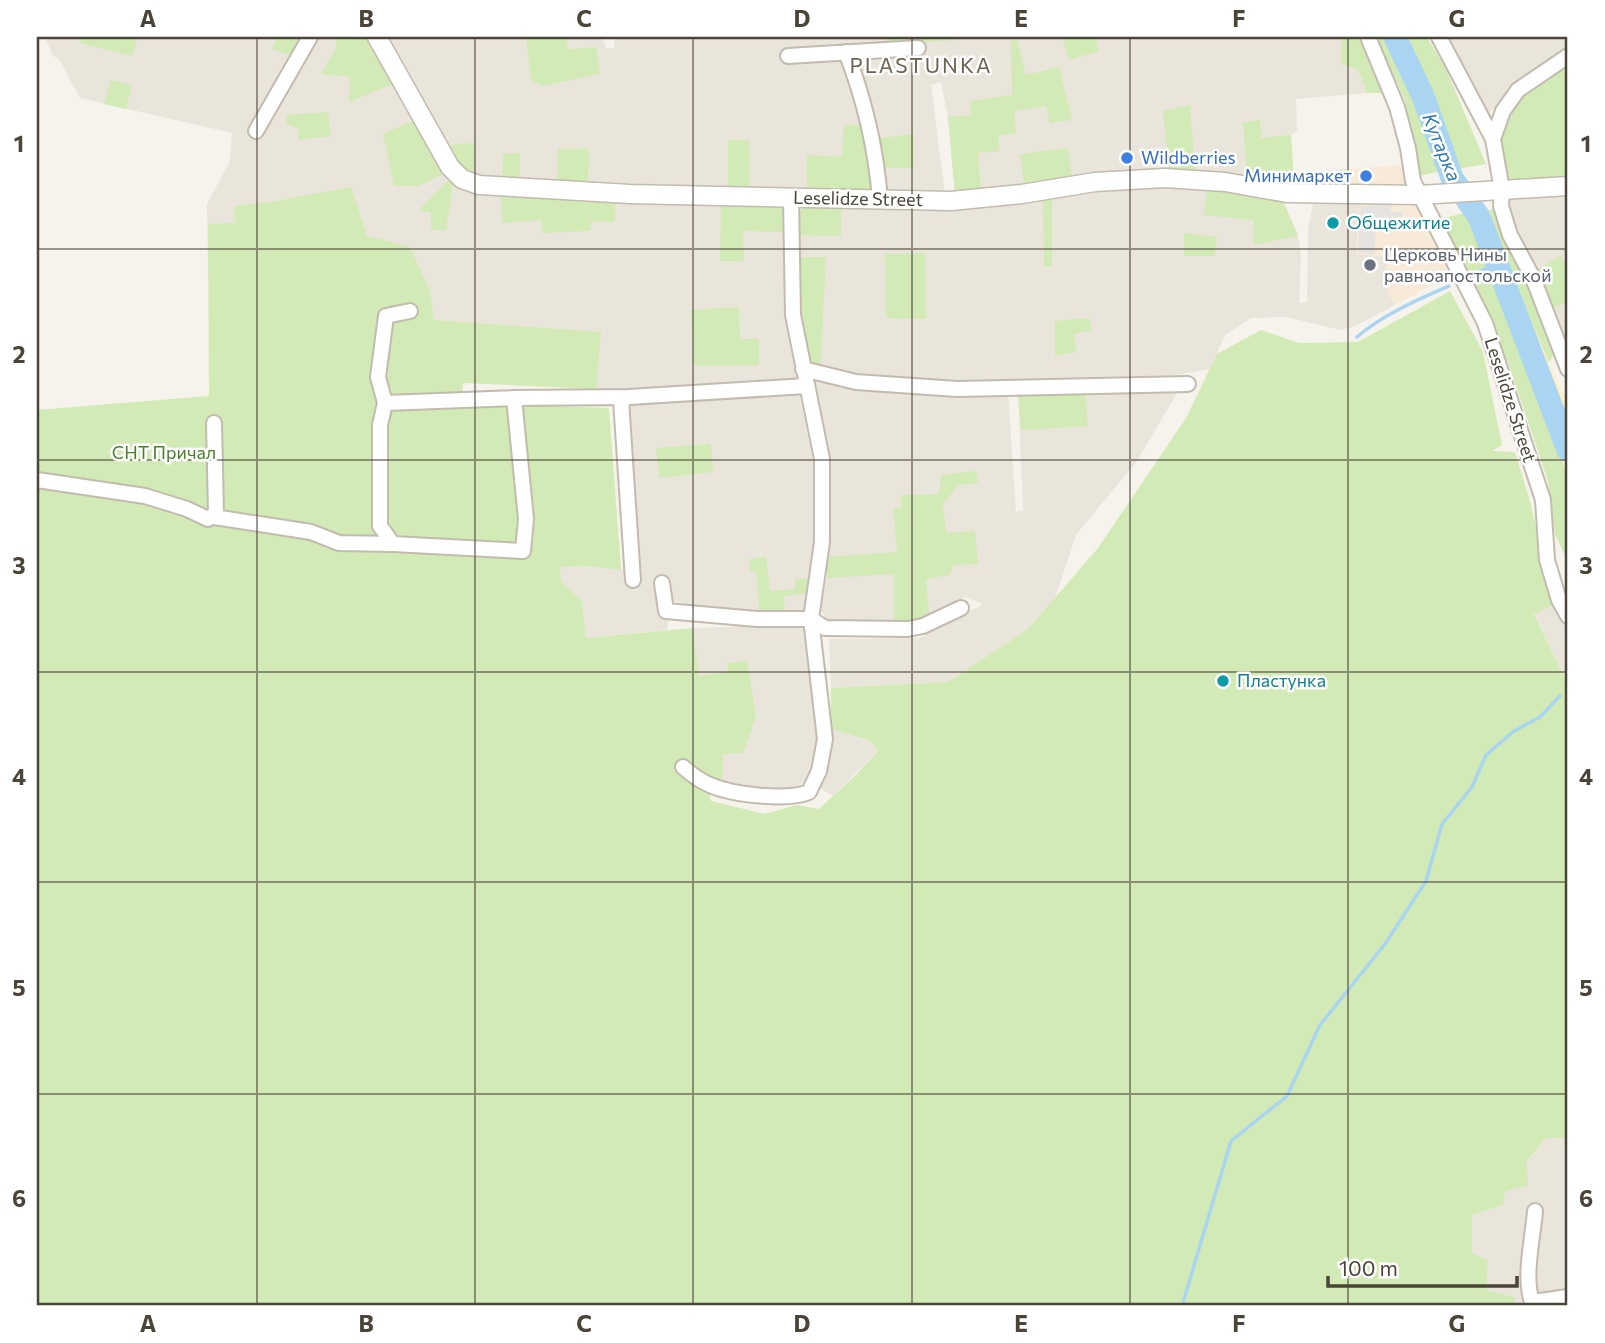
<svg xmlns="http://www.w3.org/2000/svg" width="1605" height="1343" viewBox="0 0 1605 1343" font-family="Commissioner,sans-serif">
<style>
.residential{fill:#eae5da}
.commercial{fill:#f7ead8}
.green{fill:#d2eab5}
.sand{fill:#f9efc9}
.parking{fill:#e5e3e0}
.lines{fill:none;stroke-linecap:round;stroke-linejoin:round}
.stream{stroke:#a9d4f2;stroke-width:3.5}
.river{stroke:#a9d4f2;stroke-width:23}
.minor-casing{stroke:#c2bbae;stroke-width:18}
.tertiary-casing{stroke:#c2bbae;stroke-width:21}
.minor{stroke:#fff;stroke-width:14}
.tertiary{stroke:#fff;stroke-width:18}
.grid{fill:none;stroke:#4b4439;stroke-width:2;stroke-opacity:0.55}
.shop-dot{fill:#3f7fe0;stroke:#fff;stroke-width:2.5}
.culture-dot{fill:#0f9aa8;stroke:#fff;stroke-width:2.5}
.worship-dot{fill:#6b7280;stroke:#fff;stroke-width:2.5}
.labels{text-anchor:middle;stroke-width:5;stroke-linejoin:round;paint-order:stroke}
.shop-label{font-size:18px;fill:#366cbe;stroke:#fff;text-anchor:start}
.street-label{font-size:18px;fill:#4b4439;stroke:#fff}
.culture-label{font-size:18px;fill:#0d838f;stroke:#fff;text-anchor:start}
.worship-label{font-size:18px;fill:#5b616d;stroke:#fff;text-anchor:start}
.park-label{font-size:18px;fill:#4a7f2a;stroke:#fff}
.water-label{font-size:19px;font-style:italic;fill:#2e7ab2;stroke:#fff}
.quarter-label{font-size:21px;letter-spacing:2px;fill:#6e6250;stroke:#fff}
.neatline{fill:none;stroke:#4b4439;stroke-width:2.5}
.grid-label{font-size:23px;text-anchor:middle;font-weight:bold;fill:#4b4439}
</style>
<rect width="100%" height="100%" fill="#f6f3ec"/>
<path class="residential" d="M45,37H304L248,131L254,135L262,131L319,37H369L373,40L389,77L417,119L444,174L453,184L501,191L785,202L802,384L620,392L596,389L600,332L433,320L430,290L208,280L207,204L230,161L232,133L80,98L59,59L53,56Z
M382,37H603L606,48H614V37H1341V64L1358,70L1367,93L1296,99L1297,131L1291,135L1294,183L1195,171L1139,172L955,194L948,117L941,82L931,85L945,194L882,197L854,56L923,53L922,43L783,53L782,61L843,57L862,114L876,195L605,188L484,179L475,174L455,159Z
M1442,37H1568V49L1514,88L1486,116Z
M1140,183L1281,196L1298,236L1301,256L1299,303L1307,302L1308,229L1314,199L1360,202L1387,257L1388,292L1395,305L1353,327L1340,330L1286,317L1251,318L1225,335L1210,369L1142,381L958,384L854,378L807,367L796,235L804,206Z
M1568,191V361L1509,208V196Z
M815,380L869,391L958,393L1008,391L1016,512L1023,510L1018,394L1180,388L1137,461L1076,535L1055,598L1028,629L948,682L831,688L829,639L920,638L983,604L965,597L919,620L829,623L820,609L827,578L831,483L828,453Z
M799,393L813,461L816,557L808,617L728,614L673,601L667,630L586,638L582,601L561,581L559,567L587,566L621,570L637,564L627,403Z
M1568,596V685L1534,613Z
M807,624L820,739L809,777L795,789L783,790L722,782L700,689L693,628Z
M831,729L871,741L878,751L833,796L816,786L823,765Z
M1546,1137L1568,1138V1306H1516L1514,1297L1487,1290L1488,1260L1472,1253V1215L1503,1205L1504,1191Z"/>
<path class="commercial" d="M1403,165L1406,178L1455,273L1395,305L1388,292L1387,257L1356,254L1360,202L1296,198L1294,173Z"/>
<path class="green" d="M81,37H138L132,56L80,43Z
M277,37H304L293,56L272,49Z
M336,37H369L393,84L349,102L350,77L321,74L336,48Z
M526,37H566L568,49L596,47L600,74L542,86L531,80Z
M885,37H955V40L886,45Z
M1062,37H1096L1099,51L1069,60Z
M1341,37L1367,41L1388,93H1367L1358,70L1341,64Z
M1376,37H1390L1415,95L1442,171L1418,176L1405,100Z
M1405,37H1427L1446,69L1486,164L1457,169L1447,134Z
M1017,40L1026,75L1059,67L1072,120L1050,123L1045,106L1014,111L1016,133L998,136L999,151L978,153L981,191L955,194L948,117L971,115L970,101L1012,95L1011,41Z
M1568,65V179L1510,183L1501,139L1510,118L1521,97Z
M111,80L132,85L126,109L104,104Z
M1190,105L1195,171H1169L1163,111Z
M328,112L331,136L298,140V128L286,124L287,115Z
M417,119L444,174L419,186H394L383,134Z
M1260,120L1261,138L1291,135L1294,183L1247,176L1243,122Z
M844,125H865L876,195L807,193V155L842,157Z
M914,134V168H879L873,139Z
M728,140H749L750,191H728Z
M474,143L475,174L462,168L447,145Z
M1068,148L1072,179L1024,185L1020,154Z
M558,149H589L588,186L557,185Z
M520,153V183L503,182V154Z
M1348,169L1350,188H1320L1314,173Z
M449,180L453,184L446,230H431V212L418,211Z
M351,187L367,236L410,247L430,291L434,320L601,332L596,389L463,383L462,398L544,406L609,408L621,570L587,566L560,567L561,581L582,601L586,638L693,628L699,676L728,672L727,663L747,661L756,716L743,753L723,754L722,782L704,777L711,801L765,814L796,805L819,809L856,775L878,751L871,741L831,729V688L948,682L1028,629L1098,548L1186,418L1217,354L1261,330L1299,343L1358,342L1450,291L1483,352L1502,445L1492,451L1515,452L1530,501L1553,605L1534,614L1568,685V1138H1546L1527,1161L1528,1186L1505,1191L1503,1205L1472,1215V1253L1488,1260L1487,1290L1514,1297L1516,1306H37V410L209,396L208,224L236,223L234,206L271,202Z
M1208,187L1281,196L1298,236L1253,245L1254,220L1203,215Z
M501,191L616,198L615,222L591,221L590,231L543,233L541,220L502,223Z
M1052,191V266H1044L1043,192Z
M721,200L785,202V232L743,231L744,261H720Z
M804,206H841V236L796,235L797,214Z
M1497,208L1555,354L1548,363L1484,212Z
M1469,212L1568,476V561L1555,535L1548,481L1509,365L1464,262L1440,219Z
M1184,233L1217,237L1215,256H1184Z
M925,253L926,319L886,318L885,254Z
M1561,256L1568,268V313L1564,303L1548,311L1533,272Z
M797,257H826L820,370L807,367L799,313Z
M739,307L740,339H759V365L694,366L691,310Z
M1089,318L1092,330L1074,334L1076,352L1055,356V321Z
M1085,391L1088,426L1021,430L1018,394Z
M711,444L713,472L659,478L656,448Z
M976,471L978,483L958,485L943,505L946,533L975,531L978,564L954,565L949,575L926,579L929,614L919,620L894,621V574L827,578V557L897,552L893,508H901V495L939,494L941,475Z
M766,557L770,591L795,589V579L813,578L811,593L784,596L785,617L760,615L756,572H750L749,559Z"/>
<path class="sand" d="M1390,37H1405L1447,134L1457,169L1484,212L1568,406V476L1475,225L1442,171L1415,95Z"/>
<path class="parking" d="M1391,205V212H1402V221L1400,222V227H1376L1374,254L1358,252L1361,206Z"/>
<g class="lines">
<path class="stream" d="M1474,274L1497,264
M1357,337C1382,315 1419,299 1449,286
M1182,1306L1231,1141L1287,1096L1320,1025L1385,944L1426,881L1442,824L1472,787L1486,755L1514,731L1540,717L1560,696"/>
<path class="river" d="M1395,37L1423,96L1452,178L1479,217L1568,450"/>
<defs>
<path id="minor" d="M1368,37L1397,107L1408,148L1413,181L1485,323L1543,500L1547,560L1559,600L1568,616
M1439,37L1493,139L1502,190L1501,206L1510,235L1533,278L1568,369
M846,52C864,98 876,150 880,199
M788,56L918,48
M256,131L310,37
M1493,139L1503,111L1518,90L1568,56
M803,369L856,382L957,389L1188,384
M514,398L526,519L523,551L393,544L380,526V425L385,403L514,398L629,397
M385,403L378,377L386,316L410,311
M37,480L145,496L187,509L208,519L216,513L214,423
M214,517L311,532L339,543L393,544
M633,580L621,400L629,397L806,386
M662,583L666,611L757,619H811L822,542V459L793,315L791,197
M811,619L825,628L908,629L923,626L961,608
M683,767C691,774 700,781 710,785C733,795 787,801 809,792L819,771L825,739L811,619
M1535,1211C1533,1238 1524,1272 1531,1299L1540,1301L1568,1297"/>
<path id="tertiary" d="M377,37L450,167L462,179L479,185L630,194L951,201L1022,194L1095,182L1165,178L1225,182L1287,193L1419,195L1568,186"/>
</defs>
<use href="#minor" class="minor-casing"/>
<use href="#tertiary" class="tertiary-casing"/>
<use href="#minor" class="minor"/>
<use href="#tertiary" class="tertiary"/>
</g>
<path class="grid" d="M257,37V1306M475,37V1306M693,37V1306M912,37V1306M1130,37V1306M1348,37V1306M37,249H1568M37,460H1568M37,672H1568M37,882H1568M37,1094H1568"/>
<g class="shop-dot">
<circle cx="1127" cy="158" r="7"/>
<circle cx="1366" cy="176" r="7"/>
</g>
<g class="culture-dot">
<circle cx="1333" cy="223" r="7"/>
<circle cx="1223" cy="681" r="7"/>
</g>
<circle class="worship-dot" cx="1370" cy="265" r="7"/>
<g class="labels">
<g class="shop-label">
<text x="1141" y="164">Wildberries</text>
<text x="1352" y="182" text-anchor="end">Минимаркет</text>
</g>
<g class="street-label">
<text transform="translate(858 199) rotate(1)" y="6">Leselidze Street</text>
<text transform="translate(1510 400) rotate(72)" y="6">Leselidze Street</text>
</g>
<g class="culture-label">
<text x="1347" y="229">Общежитие</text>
<text x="1237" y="687">Пластунка</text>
</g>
<g class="worship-label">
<text x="1384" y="261">Церковь Нины<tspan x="1384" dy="21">равноапостольской</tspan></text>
</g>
<g class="park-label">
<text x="164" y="459">СНТ Причал</text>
</g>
<g class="water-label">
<text transform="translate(1442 147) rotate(68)" y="7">Кутарка</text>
</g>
<g class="quarter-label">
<text x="921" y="73">PLASTUNKA</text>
</g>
</g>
<rect width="1605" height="1343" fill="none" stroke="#ffffff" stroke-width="77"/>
<path d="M1328 1276v10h189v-10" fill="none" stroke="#4b4439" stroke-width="3.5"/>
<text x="1339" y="1276" font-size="21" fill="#4b4439" stroke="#ffffff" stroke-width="5" paint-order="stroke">100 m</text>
<rect x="38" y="38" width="1528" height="1266" class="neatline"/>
<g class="grid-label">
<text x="148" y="27">A</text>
<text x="366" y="27">B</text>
<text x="584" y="27">C</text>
<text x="802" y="27">D</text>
<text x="1021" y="27">E</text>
<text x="1239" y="27">F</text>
<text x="1457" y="27">G</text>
<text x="19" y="152">1</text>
<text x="1586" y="152">1</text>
<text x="19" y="363">2</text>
<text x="1586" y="363">2</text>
<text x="19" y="574">3</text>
<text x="1586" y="574">3</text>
<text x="19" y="785">4</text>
<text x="1586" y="785">4</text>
<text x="19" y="996">5</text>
<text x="1586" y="996">5</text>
<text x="19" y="1207">6</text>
<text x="1586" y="1207">6</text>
<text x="148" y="1332">A</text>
<text x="366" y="1332">B</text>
<text x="584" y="1332">C</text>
<text x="802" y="1332">D</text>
<text x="1021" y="1332">E</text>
<text x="1239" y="1332">F</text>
<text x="1457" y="1332">G</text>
</g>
</svg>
